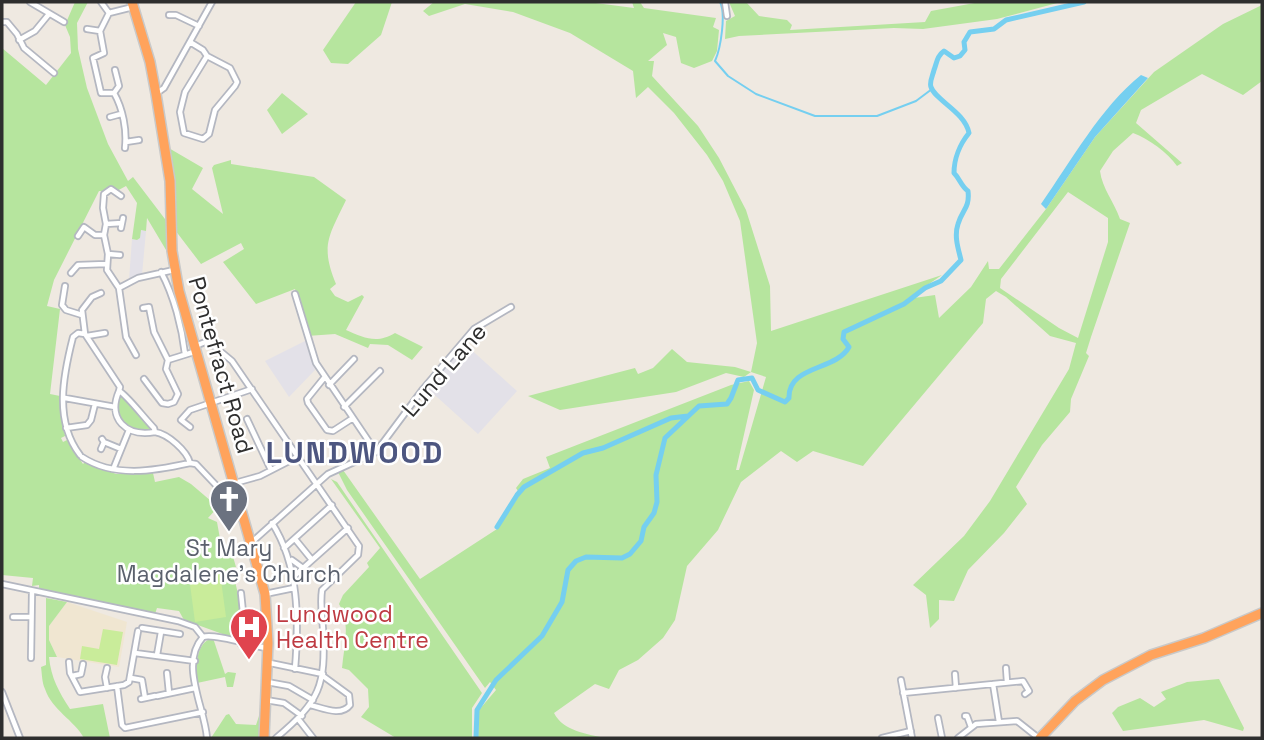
<svg xmlns="http://www.w3.org/2000/svg" width="1264" height="740" viewBox="0 0 1264 740" font-family="'Space Grotesk',sans-serif">
<style>
.industrial{fill:#e3e1e8}
.education{fill:#f0e6d1}
.green{fill:#b6e59e;fill-rule:evenodd}
.pitch{fill:#c9ec9a}
.water{fill:#75cff0}
.lines{fill:none;stroke-linecap:round;stroke-linejoin:round}
.stream{stroke:#75cff0;stroke-width:2}
.river{stroke:#75cff0;stroke-width:5}
.minor-casing{stroke:#b4b7c1;stroke-width:8}
.highway-casing{stroke:#c9c9c9;stroke-width:12}
.minor{stroke:#fff;stroke-width:4.5}
.highway{stroke:#ffa35c;stroke-width:9}
.labels{text-anchor:middle;stroke-width:5;stroke-linejoin:round;paint-order:stroke}
.street-label{font-size:23px;fill:#2e2e2e;stroke:#fff}
.worship-label{font-size:23px;fill:#5b616d;stroke:#fff}
.health-label{font-size:23px;fill:#be3a42;stroke:#fff;text-anchor:start}
.district-label{font-size:30px;font-weight:bold;letter-spacing:2px;fill:#4d5680;stroke:#fff}
</style>
<rect width="100%" height="100%" fill="#efe9e1"/>
<path class="industrial" d="M140,230L146,231L142,275L129,280L132,239L137,240Z
M307,340L315,370L289,397L265,361Z
M466,345L517,391L478,434L427,388Z"/>
<path class="education" d="M67,602L127,622L119,667L57,657L49,640V626Z"/>
<path class="green" d="M75,2H88L77,23L78,49L87,88L108,144L128,181L133,177L168,223L169,255L147,218L146,231L141,230L140,238L137,240L132,239L137,203L126,186L115,192L99,191L54,280L47,306L60,309L50,394L60,396L65,436L61,438L63,442L67,440L83,464L85,462L116,474L153,473L155,482L179,477L191,484L218,507L208,518L217,522L222,550H231L236,567L231,568C238,591 245,616 239,640L184,620L179,611L157,608L155,614L39,591V585L32,586L33,578L2,575V48L46,85L71,53L70,37L65,25Z
M356,2H392L381,35L348,64L331,63L323,50Z
M434,2H588L634,8L632,2H640L644,8L716,18L713,27L719,30L717,51L712,61L694,68L681,63L676,37L663,33L667,45L648,61H654L652,76L698,126L719,158L746,210L770,286L771,331L942,275L907,299L935,295L939,318L971,287L988,261L989,269H999L1046,209L1095,137L1154,72L1223,24L1262,5V81L1243,95L1202,74L1141,110L1136,123L1182,163L1177,166C1167,152 1149,139 1133,133L1113,151L1100,171C1102,188 1114,202 1120,219L1130,223L1091,337L1086,353L1089,356L1071,399L1070,412L1042,445L1016,487L1027,504L1004,533L968,570L954,601L939,600V619L930,628L926,595L913,585L964,536L990,501L1069,369L1076,343L1050,336L1006,297L996,291L986,299L983,323L863,466L813,451L797,462L781,451L741,482L718,530L687,566L675,620L663,638L638,660L619,670L609,689L595,684L554,713C563,731 587,734 605,738H478L479,710L496,690L490,682L485,688L347,490L338,472L343,470L420,579L497,529L520,494L516,488L523,479L550,468L546,457L731,385L749,381L754,390L736,470H739L766,377L751,372L744,377L726,373L676,392L560,410L528,396L635,368L638,374L653,368L672,349L687,362L735,367L751,372L757,343L740,221L723,181L707,155L674,113L648,87L636,98L633,71L570,33L513,12L465,4L429,16L423,11ZM1068,192L1108,218V242L1078,338L1059,328L1000,288L1001,279Z
M729,2H746L759,16L787,20L792,25L790,30L925,22L931,11L980,2H1061L997,19L923,29L894,28L739,36L725,39L726,21L735,16Z
M282,93L308,114L282,134L267,110Z
M167,147L203,168L192,189L223,214L212,168L214,165L231,160V164L314,177L346,200C329,236 320,245 336,284L330,289L335,296L348,302L362,295L364,297L346,330C364,338 377,344 395,333L423,347L412,360L388,345L370,344L368,348L335,334L307,336L295,289L256,304L223,262L244,249L241,243L201,264L175,230Z
M122,394L151,429C130,433 106,415 122,394Z
M331,479L337,482L482,693L472,708V738H396L361,717L369,707L368,689L349,670L342,668C344,646 351,624 339,604L343,595L369,567L367,563L380,548Z
M46,598L67,602L49,626V640L57,657H49C51,678 59,692 70,709L103,704L110,738H84C74,720 52,710 45,689C42,683 42,674 41,667L46,665Z
M213,638L225,674L228,672L236,673L233,687H227L225,677L197,683C196,668 195,642 213,638Z
M1219,679L1244,728L1243,731L1204,720L1123,731L1112,713L1118,707L1140,698L1154,707L1166,699L1161,692L1187,682Z
M229,714L236,724L256,725L259,716H262L261,738H211L226,715Z"/>
<path class="pitch" d="M220,573L226,617L195,622L189,577Z
M103,629L123,632L117,665L80,659L82,646L99,649Z"/>
<path class="water" d="M1141,75L1148,78L1095,137L1046,209L1041,204C1071,161 1101,107 1141,75Z"/>
<g class="lines">
<path class="stream" d="M294,2H295
M720,2C726,13 721,48 715,61L728,76L756,94L815,116H877L916,101L932,89"/>
<path class="river" d="M497,527L517,495L524,487L583,453L603,448L671,418L688,416
M476,738L477,710L496,680L542,636L562,602L568,570L576,561L586,557L622,558L630,554L641,541L644,527L654,513L657,502L656,475L665,438L699,406L727,404L731,398L738,380L752,378L758,390L785,402L789,398C788,365 836,371 849,347L843,339L844,332L904,304L925,288L941,281L961,260C958,248 954,236 958,224C962,210 970,208 968,191C961,186 960,179 954,173C954,159 960,144 969,133C965,112 935,100 931,87C929,82 933,75 934,70C937,62 937,56 944,51L954,58L960,56L965,50L964,42L970,32L994,29L1006,20L1084,2"/>
<defs>
<path id="minor" d="M30,2L64,22
M101,2L109,13
M725,2L727,16
M169,15H176L199,26
M2,22H7L17,34L24,48L54,73
M87,29L100,31
M19,40L35,31L49,14
M190,42L203,50L207,56L185,92L180,112L184,133L203,139L209,134L215,110L235,86L237,82L230,68L207,56
M114,93L119,86L115,70
M157,93L164,88L212,2
M110,117L121,114
M126,142L139,140
M125,148C127,130 123,109 114,93H101L93,58L104,53L100,31L109,13L133,7
M121,196L111,189L104,194L103,208L106,224L104,235L108,254L107,270L119,288L126,337L136,355
M106,224L122,223
M121,228L123,218
M78,236L84,227L95,235H104
M108,254L120,255
M161,272C174,296 182,328 185,354
M71,273L78,265L106,264
M65,286L62,305L66,310L82,315
M119,288L138,278L174,270
M101,293L92,297L82,310L85,334L120,387L119,391C126,394 145,419 154,428L155,432C168,434 187,451 190,463L196,464L230,500L236,499
M295,294L316,363L376,452
M143,308L149,307L154,332L168,360
M87,336L105,333
M195,346L208,341L232,361L359,546L358,555L322,590C320,603 322,616 323,629C326,686 320,701 276,738
M168,360L197,351
M324,378L307,399L308,403L327,430L333,431L353,418
M144,379L162,403L168,404L174,402L178,394L166,369L168,360
M329,385L354,359
M119,391C107,419 126,437 155,432
M65,398L115,407
M344,407L380,371
M247,419L271,470
M190,427L181,420L190,410L252,389
M66,428L87,425L91,420L95,404
M104,442L121,449
M101,449L104,442L102,439
M80,455C54,421 63,376 73,337L78,333L85,334
M82,457C114,478 154,471 190,463
M114,467L129,430
M235,483L260,476L299,456
M272,523C299,565 299,620 295,669
M295,539L312,560
M252,542L328,474L376,452L423,389L474,329L511,307
M284,548L332,505
M292,560L303,568
M292,578L348,528
M2,584L178,621L195,627L203,637
M241,593L244,622L241,644
M265,594L294,588
M13,617H31
M142,628L180,634
M203,637C179,664 205,708 207,738
M203,637C215,633 251,646 267,648
M135,653L195,661
M157,655L161,632
M31,658L32,592
M69,662L70,673L80,692L124,685L129,682L138,631
M270,663L323,674
M107,668L105,677L107,688
M1006,668L1007,682
M167,673L169,693
M955,674L956,688
M72,676L81,674L83,664
M131,678L142,680L145,698
M901,680L912,738
M267,682L289,686L313,700
M993,684L999,722
M117,686L122,725L125,728L203,712
M2,692L20,738
M903,693L1023,681L1029,691L1025,694
M157,696L195,688
M141,699L155,696
M266,700L284,703L302,716
M310,705C323,708 341,717 350,705L349,695L323,676
M965,716H967L971,727
M938,718L942,738
M299,720L313,738
M882,738L911,731
M958,738L976,724L1017,721L1036,736"/>
<path id="highway" d="M132,2L150,62L156,94L170,181L172,251L179,291L265,594L268,643L264,738
M1040,738L1075,701L1103,680L1151,655L1204,638L1262,613"/>
</defs>
<use href="#minor" class="minor-casing"/>
<use href="#highway" class="highway-casing"/>
<use href="#minor" class="minor"/>
<use href="#highway" class="highway"/>
</g>
<defs>
<symbol id="church-pin" viewBox="-11 -11 22 30"><path d="M0 17L-7.5 6A9.5 9.5 0 1 1 7.5 6Z" fill="#6b7280" stroke="#fff"/><path d="M-1.2-6h2.4v3.5h3.3v2.4h-3.3V6h-2.4V-.1h-3.3v-2.4h3.3Z" fill="#fff"/></symbol>
<symbol id="hospital-pin" viewBox="-11 -11 22 30"><path d="M0 17L-7.5 6A9.5 9.5 0 1 1 7.5 6Z" fill="#e0444e" stroke="#fff"/><path d="M-5-5h3v3.5h4V-5h3V5h-3V1.5h-4V5h-3Z" fill="#fff"/></symbol>
</defs>
<g fill-rule="evenodd">
<use href="#church-pin" x="207" y="477" width="44" height="60"/>
<use href="#hospital-pin" x="227" y="605" width="44" height="60"/>
</g>
<g class="labels">
<g class="street-label">
<text transform="translate(221 365) rotate(74)" y="8">Pontefract Road</text>
<text transform="translate(444 370) rotate(-49)" y="8">Lund Lane</text>
</g>
<g class="worship-label">
<text x="229" y="556">St Mary<tspan x="229" dy="26">Magdalene's Church</tspan></text>
</g>
<g class="health-label">
<text x="276" y="622">Lundwood<tspan x="276" dy="26">Health Centre</tspan></text>
</g>
<g class="district-label">
<text x="355" y="463">LUNDWOOD</text>
</g>
</g>
<rect width="1264" height="740" fill="none" stroke="#2e2e2e" stroke-width="7"/>
</svg>
